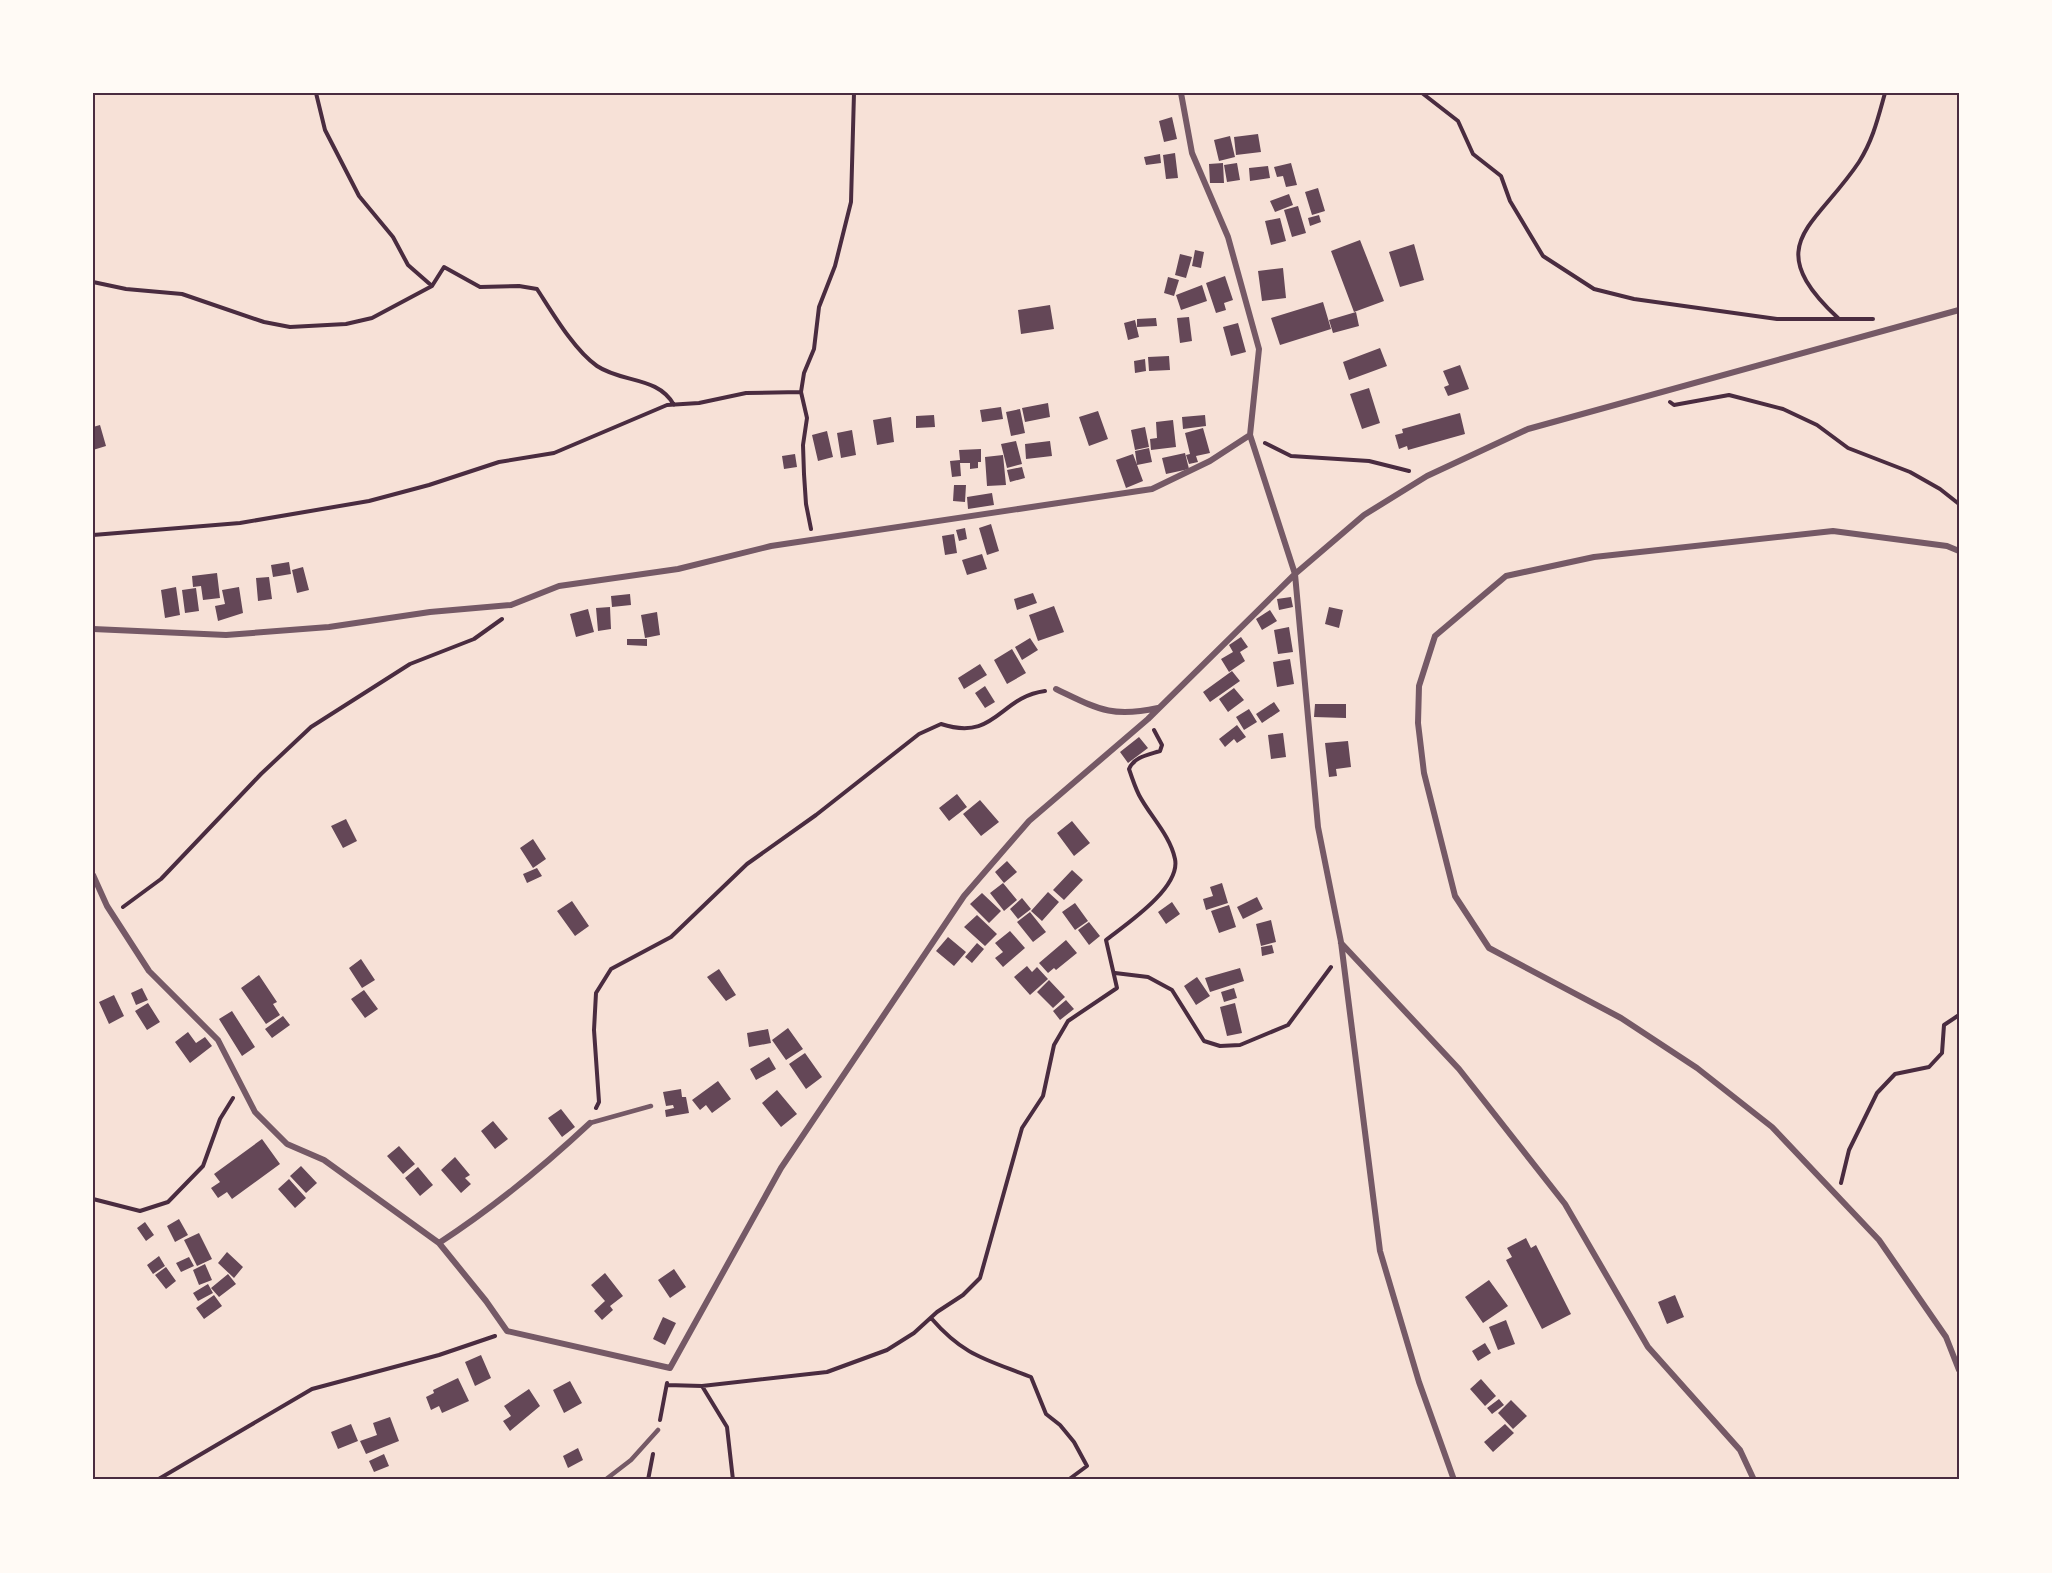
<svg xmlns="http://www.w3.org/2000/svg" width="2052" height="1573" viewBox="0 0 2052 1573" font-family="'Sofia Sans Condensed',sans-serif">
<style>
.building{fill:#644757}
.lines{fill:none;stroke-linecap:round;stroke-linejoin:round}
.path{stroke:#4a2c40;stroke-width:4}
.service{stroke:#755966;stroke-width:4.5}
.minor{stroke:#755966;stroke-width:6}
.neatline{fill:none;stroke:#4a2c40;stroke-width:2}
</style>
<rect width="100%" height="100%" fill="#f7e1d7"/>
<path class="building" d="M1172,117L1177,139L1164,142L1159,121Z
M1258,134L1261,152L1236,155L1234,137Z
M1230,136L1235,157L1219,161L1214,140Z
M1175,153L1178,178L1166,179L1163,155Z
M1160,154L1161,163L1146,165L1144,157Z
M1223,163L1224,183H1210L1209,164Z
M1237,163L1240,180L1227,182L1224,165Z
M1291,163L1297,185L1286,187L1283,176L1277,177L1274,167Z
M1268,166L1270,178L1250,181L1249,168Z
M1318,188L1325,211L1312,215L1305,192Z
M1289,194L1293,205L1275,212L1270,201Z
M1298,206L1306,233L1292,237L1284,210Z
M1319,215L1321,222L1310,226L1308,218Z
M1280,218L1286,241L1271,245L1265,221Z
M1360,240L1384,301L1354,312L1331,251Z
M1414,244L1424,280L1400,287L1389,252Z
M1195,250L1204,252L1201,268L1192,266Z
M1180,254L1192,257L1186,278L1175,275Z
M1283,268L1286,298L1262,301L1258,271Z
M1225,276L1233,300L1224,303L1226,310L1216,313L1206,283Z
M1168,277L1179,280L1174,296L1164,293Z
M1202,285L1207,301L1181,310L1176,295Z
M1323,302L1331,329L1280,345L1271,318Z
M1050,305L1054,329L1021,334L1018,310Z
M1356,312L1359,326L1333,333L1329,320Z
M1189,317L1192,341L1180,343L1177,318Z
M1156,318L1157,326L1137,327V319Z
M1135,320L1139,337L1128,340L1124,323Z
M1238,323L1246,352L1231,356L1223,327Z
M1380,348L1387,366L1349,380L1343,362Z
M1169,356L1170,370L1149,371L1148,357Z
M1145,359L1146,371L1135,373L1134,361Z
M1460,365L1469,389L1448,396L1444,387L1449,385L1443,371Z
M1369,388L1380,423L1362,429L1350,394Z
M1048,403L1050,417L1025,422L1022,408Z
M1001,407L1003,419L982,422L980,410Z
M1020,409L1025,433L1011,436L1006,412Z
M1098,411L1108,439L1089,446L1079,417Z
M1460,413L1465,434L1408,450L1407,446L1399,449L1395,435L1403,433L1402,429Z
M934,415L935,427L916,428V416Z
M1205,415L1206,426L1183,429L1182,417Z
M891,417L894,442L877,445L873,420Z
M1173,420L1176,447L1151,450L1150,439L1157,438L1156,422Z
M100,425L106,446L93,450V427Z
M1145,427L1149,447L1135,450L1131,430Z
M1203,428L1210,453L1196,456L1198,462L1189,464L1186,455L1190,454L1185,433Z
M852,430L856,455L841,458L837,433Z
M827,431L833,457L818,461L812,435Z
M1016,441L1022,464L1007,468L1001,444Z
M1050,441L1052,456L1026,459L1025,444Z
M1149,448L1152,462L1137,465L1135,451Z
M981,449V462H978V468L970,469V463H960L961,476L952,477L950,461L960,460L959,450Z
M1185,453L1189,469L1166,474L1162,458Z
M795,454L797,467L784,469L782,456Z
M1133,454L1143,481L1126,488L1116,460Z
M1003,455L1006,485L987,486L985,457Z
M1022,467L1025,478L1010,482L1007,470Z
M954,485H966L965,502L953,501Z
M992,493L994,505L968,509L967,497Z
M991,524L999,551L987,555L979,528Z
M965,528L967,539L959,541L956,530Z
M954,534L957,553L945,555L942,536Z
M982,554L987,569L967,575L962,560Z
M289,562L291,574L273,577L271,565Z
M303,567L309,590L297,593L292,570Z
M217,573L220,598L203,600L201,586L193,587L192,576Z
M269,577L272,599L258,601L256,578Z
M176,587L180,615L165,618L161,590Z
M239,587L243,613L218,621L215,606L225,604L222,590Z
M196,588L199,611L185,613L182,590Z
M1033,593L1037,603L1017,610L1014,599Z
M630,594L631,605L612,607L611,596Z
M1291,597L1293,607L1279,610L1277,599Z
M1054,606L1064,632L1038,641L1029,615Z
M610,607L611,629L598,631L596,608Z
M1329,607L1343,610L1339,628L1325,624Z
M588,609L594,632L576,637L570,614Z
M1270,610L1277,621L1262,630L1256,619Z
M657,612L660,635L645,638L641,615Z
M1289,627L1293,652L1278,654L1274,630Z
M1241,637L1248,647L1240,652L1245,661L1229,672L1221,659L1233,652L1229,645Z
M1030,638L1038,650L1022,660L1015,647Z
M627,639H647V646L627,645Z
M1012,649L1026,673L1007,684L994,660Z
M1290,659L1294,684L1277,687L1273,662Z
M980,664L987,675L964,689L958,678Z
M1232,671L1240,681L1210,702L1203,692Z
M985,686L995,702L985,708L975,693Z
M1234,688L1244,700L1228,712L1219,699Z
M1274,702L1280,711L1262,723L1256,714Z
M1315,704H1346V718L1314,717Z
M1249,709L1257,722L1244,730L1236,717Z
M1237,725L1246,737L1237,743L1234,739L1225,747L1219,739Z
M1283,733L1286,757L1271,759L1268,735Z
M1139,737L1148,748L1128,763L1120,752Z
M1348,741L1351,767L1336,769L1337,776L1329,777L1325,743Z
M957,794L967,807L949,821L939,808Z
M980,800L999,822L981,836L963,814Z
M346,819L357,841L343,848L331,826Z
M1072,821L1090,843L1074,856L1057,833Z
M533,839L546,859L533,868L520,848Z
M1007,861L1017,872L1004,883L995,872Z
M537,868L542,876L527,883L523,874Z
M1072,870L1083,880L1064,900L1053,890Z
M1003,883L1017,900L1004,911L990,893Z
M1222,883L1228,903L1206,910L1203,899L1213,896L1210,887Z
M1048,892L1059,902L1042,921L1031,911Z
M982,893L1001,911L989,923L970,904Z
M1257,897L1263,909L1243,919L1237,907Z
M1022,898L1031,909L1018,919L1010,909Z
M572,901L589,926L575,936L557,911Z
M1172,902L1180,914L1166,924L1158,912Z
M1075,903L1088,921L1075,930L1062,912Z
M1229,905L1236,927L1219,933L1211,911Z
M1030,912L1046,932L1033,942L1017,922Z
M977,915L997,934L985,946L964,927Z
M1271,920L1276,942L1261,946L1256,924Z
M1089,922L1100,936L1089,945L1078,930Z
M1010,931L1025,948L1003,967L995,958L1003,952L995,943Z
M948,937L966,952L954,966L936,951Z
M1066,940L1077,953L1056,970L1054,968L1048,973L1039,963Z
M977,943L984,949L972,963L965,957Z
M1272,945L1274,953L1262,956L1261,947Z
M361,959L375,980L362,988L349,968Z
M1027,966L1032,972L1037,967L1048,979L1030,995L1014,977Z
M1240,968L1244,981L1210,992L1205,978Z
M719,969L736,995L726,1001L707,977Z
M259,975L277,1002L273,1004L280,1015L266,1024L241,988Z
M1197,977L1210,996L1196,1005L1184,986Z
M1049,980L1065,997L1053,1008L1037,992Z
M142,988L148,1000L136,1005L131,993Z
M1234,988L1237,998L1224,1002L1221,992Z
M364,990L378,1009L365,1018L351,999Z
M114,995L124,1016L109,1024L99,1002Z
M1066,1000L1074,1009L1060,1020L1053,1011Z
M148,1003L160,1022L147,1030L135,1011Z
M1235,1003L1242,1033L1227,1036L1220,1007Z
M232,1011L255,1047L242,1056L219,1019Z
M283,1016L290,1025L272,1038L265,1029Z
M788,1028L803,1049L786,1060L772,1040Z
M768,1029L771,1043L749,1047L747,1033Z
M188,1032L196,1043L205,1037L212,1046L190,1063L175,1042Z
M805,1053L822,1077L806,1089L789,1064Z
M769,1057L776,1069L756,1080L750,1069Z
M718,1081L731,1099L712,1113L706,1105L700,1110L692,1100Z
M681,1089L682,1097H686L689,1113L666,1117L665,1110L674,1108L673,1105L666,1106L663,1092Z
M777,1090L797,1114L781,1127L762,1103Z
M561,1109L575,1127L562,1137L548,1118Z
M493,1121L508,1139L495,1149L481,1131Z
M262,1139L280,1164L232,1199L227,1192L218,1198L211,1188L220,1182L214,1174Z
M399,1146L415,1164L403,1174L387,1156Z
M455,1157L470,1175L465,1178L471,1184L461,1193L441,1170Z
M301,1166L317,1183L306,1193L290,1176Z
M418,1167L433,1185L420,1196L405,1178Z
M289,1179L306,1198L295,1208L278,1189Z
M179,1219L188,1235L175,1242L167,1226Z
M145,1222L154,1235L146,1241L137,1228Z
M199,1233L212,1259L197,1266L184,1240Z
M1526,1238L1531,1248L1536,1245L1571,1314L1542,1329L1506,1260L1512,1257L1507,1248Z
M227,1252L243,1267L234,1278L218,1263Z
M159,1256L165,1266L153,1274L147,1265Z
M189,1257L194,1266L181,1272L176,1263Z
M205,1264L212,1280L199,1285L193,1270Z
M166,1267L176,1281L166,1289L155,1275Z
M674,1269L686,1287L670,1298L658,1280Z
M605,1273L623,1296L610,1306L613,1310L602,1320L594,1311L605,1301L591,1285Z
M228,1274L236,1284L219,1297L211,1288Z
M1489,1280L1508,1306L1483,1323L1465,1297Z
M208,1284L213,1293L198,1301L193,1293Z
M214,1295L222,1306L204,1319L196,1308Z
M1675,1295L1684,1317L1667,1324L1658,1302Z
M663,1317L676,1323L665,1345L653,1339Z
M1506,1320L1515,1344L1498,1350L1489,1327Z
M1485,1343L1491,1353L1478,1361L1472,1351Z
M481,1355L491,1378L475,1386L465,1362Z
M458,1378L469,1401L442,1413L439,1406L431,1410L426,1397L434,1393L433,1390Z
M1481,1379L1496,1396L1485,1406L1470,1389Z
M570,1381L582,1403L564,1413L553,1390Z
M529,1389L540,1406L510,1431L503,1421L511,1416L504,1406Z
M1499,1399L1504,1405L1492,1414L1487,1408Z
M1511,1400L1527,1416L1513,1429L1498,1413Z
M390,1417L399,1441L366,1454L360,1441L377,1435L373,1423Z
M351,1424L358,1441L338,1449L331,1432Z
M1505,1424L1514,1433L1493,1452L1484,1442Z
M578,1448L583,1460L568,1468L563,1456Z
M384,1454L389,1466L374,1472L369,1461Z"/>
<g class="lines">
<path class="path" d="M316,93L325,130L359,196L393,237L408,265L432,286
M1422,93L1458,121L1473,154L1501,176L1510,201L1543,256L1594,289L1634,299L1777,319H1873
M93,282L126,289L182,294L264,322L290,327L346,324L372,318L432,286L444,267L480,287L519,286L537,289C552,312 574,350 597,366C622,383 658,376 674,405
M1838,318C1759,244 1815,228 1859,162C1873,140 1878,118 1885,93
M801,392L804,373L814,349L819,307L835,266L851,202L854,93
M1670,402L1674,405L1729,395L1783,409L1817,425L1848,448L1910,472L1940,489L1959,504
M1265,443L1291,456L1369,461L1409,471
M93,535L240,523L369,501L429,485L499,462L554,453L667,405L699,403L746,393L801,392L807,418L803,445L804,474L806,504L811,529
M123,907L161,879L261,774L311,727L410,664L474,639L502,619
M1115,973L1148,977L1172,990L1204,1041L1220,1046L1240,1045L1288,1025L1331,967
M596,1108L599,1102L594,1030L596,993L611,969L671,937L747,864L816,815L919,734L941,724C996,742 999,697 1045,691
M1841,1183L1849,1150L1877,1093L1895,1074L1929,1067L1942,1053L1944,1025L1959,1015
M93,1199L140,1211L168,1202L203,1166L220,1119L233,1098
M931,1318C964,1356 985,1359 1031,1377L1046,1414L1060,1425L1074,1442L1087,1466L1068,1480
M667,1385L702,1386L827,1372L887,1350L914,1333L937,1312L963,1295L980,1278L1022,1128L1043,1096L1054,1045L1068,1021L1117,988L1106,940C1125,925 1181,888 1175,859C1170,835 1150,816 1139,795C1135,787 1132,778 1129,769C1134,757 1148,755 1160,751L1162,745L1154,730
M702,1386L727,1427L733,1480
M660,1420L667,1383
M157,1480L312,1389L439,1355L495,1336
M648,1480L653,1454"/>
<path class="service" d="M590,1123L651,1106
M605,1480L631,1460L658,1430"/>
<path class="minor" d="M1181,93L1192,153L1228,237L1259,349L1250,435L1295,574L1318,827L1341,942L1380,1251L1419,1382L1454,1480
M1959,551L1947,546L1833,531L1594,557L1506,576L1435,636L1419,686L1418,723L1424,773L1455,896L1489,948L1621,1018L1697,1068L1772,1127L1879,1240L1946,1337L1959,1370
M93,629L226,635L329,627L430,612L511,605L559,586L678,569L771,546L1152,489L1210,461L1250,435
M1056,689C1098,709 1111,718 1158,708
M93,875L107,906L149,971L218,1040L255,1112L287,1144L324,1160L439,1243L486,1301L507,1331L670,1368L781,1168L964,896L1029,821L1148,719L1295,574L1364,515L1427,476L1528,429L1959,310
M1341,943L1459,1069L1565,1204L1648,1347L1740,1450L1754,1480
M439,1243C494,1207 543,1167 590,1123"/>
</g>
<rect width="2052" height="1573" fill="none" stroke="#fffaf5" stroke-width="189"/>
<rect x="94" y="94" width="1864" height="1384" class="neatline"/>
</svg>
